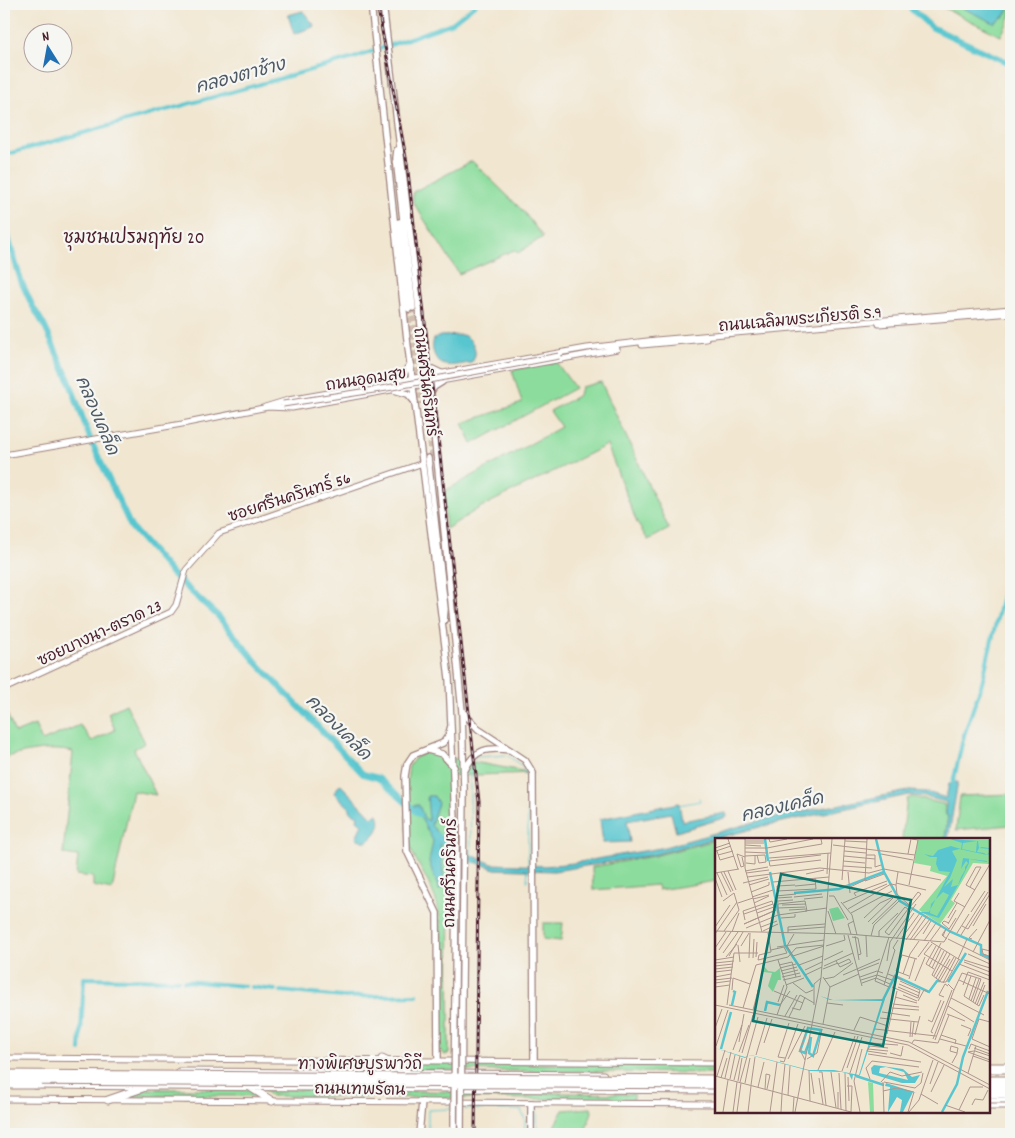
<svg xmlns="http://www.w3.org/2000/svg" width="1015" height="1138" viewBox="0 0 1015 1138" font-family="Dekko,'Playpen Sans Thai',sans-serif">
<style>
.green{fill:#8cdd9d;stroke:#6b7e64}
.water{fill:#59c6cf;stroke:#52727d}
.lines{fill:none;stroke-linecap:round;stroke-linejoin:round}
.stream{stroke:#59c6cf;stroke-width:1}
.canal{stroke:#59c6cf;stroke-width:4}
.river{stroke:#59c6cf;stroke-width:6}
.primary-tunnel{stroke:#d0beaf;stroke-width:5.5;stroke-dasharray:5.5 3;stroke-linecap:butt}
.secondary-casing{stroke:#9e827e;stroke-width:7}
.primary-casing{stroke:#9e827e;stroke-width:8}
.highway-casing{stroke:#9e827e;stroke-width:9}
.secondary{stroke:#fff;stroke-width:5}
.primary{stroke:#fff;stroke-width:5.5}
.highway{stroke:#fff;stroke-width:7}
.rail-casing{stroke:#4a1f2b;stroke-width:3}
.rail{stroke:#f6f6f2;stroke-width:1;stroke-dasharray:4;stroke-linecap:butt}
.secondary-bridge-casing{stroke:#9e827e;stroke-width:7;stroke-linecap:butt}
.primary-bridge-casing{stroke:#9e827e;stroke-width:8;stroke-linecap:butt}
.highway-bridge-casing{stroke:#9e827e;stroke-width:9;stroke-linecap:butt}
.secondary-bridge{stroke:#fff;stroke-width:5}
.primary-bridge{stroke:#fff;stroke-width:5.5}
.highway-bridge{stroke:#fff;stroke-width:7}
.labels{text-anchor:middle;stroke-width:4.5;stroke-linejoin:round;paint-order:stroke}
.street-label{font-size:16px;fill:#4a1f2b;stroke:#f6f6f2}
.water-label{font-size:18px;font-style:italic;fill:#4f5964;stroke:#f6f6f2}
.neighbourhood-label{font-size:18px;fill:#4a1f2b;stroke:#f6f6f2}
.inset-river{fill:none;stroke:#59c6cf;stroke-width:2.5}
.inset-road{fill:none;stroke:#ae968e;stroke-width:1}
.view{fill:#0f766e;fill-opacity:0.15;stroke:#0f766e;stroke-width:2.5}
.inset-edge{fill:none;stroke:#4a1f2b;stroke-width:2.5}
</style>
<rect width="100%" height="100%" fill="#f6f6f2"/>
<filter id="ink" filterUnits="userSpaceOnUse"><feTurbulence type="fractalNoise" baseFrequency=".02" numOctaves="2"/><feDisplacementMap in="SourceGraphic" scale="10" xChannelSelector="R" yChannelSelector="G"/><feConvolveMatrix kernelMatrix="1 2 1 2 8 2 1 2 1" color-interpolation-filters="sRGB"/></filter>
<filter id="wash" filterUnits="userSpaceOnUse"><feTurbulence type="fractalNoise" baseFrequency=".0096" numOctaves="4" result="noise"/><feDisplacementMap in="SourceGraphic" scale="20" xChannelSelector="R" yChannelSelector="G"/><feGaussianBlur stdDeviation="1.12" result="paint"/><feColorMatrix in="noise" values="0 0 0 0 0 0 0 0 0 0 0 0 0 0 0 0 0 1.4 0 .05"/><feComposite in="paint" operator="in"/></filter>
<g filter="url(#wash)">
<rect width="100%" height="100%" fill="#f1e6d0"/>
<path class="green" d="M936,4H1011V15L1001,36Z
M472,161L522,210L543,237L518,253L514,250L459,274L413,202V192Z
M556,362L575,388L472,444L463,423L522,403L512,370Z
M601,382L669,529L648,540L637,523L607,445L481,507L446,529L443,492L561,427L550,411L579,395L581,387Z
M126,704L145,743L134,749L156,795L133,791L112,890L93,886V877L76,875L78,856L63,854L73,752C50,747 30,751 7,757L6,739H4V707L15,733L35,725L42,741L80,725L92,741L115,730L108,713Z
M425,753L533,773L448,776L450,840L449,1054L445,1055L440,1051C442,1007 445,956 439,913C436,892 422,873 413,854C403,833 406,789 409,766L415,758Z
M1011,794V825L956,830L960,796Z
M912,797L944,804L946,815L948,816L945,839H902L907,799Z
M716,840V881L658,890L657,885L593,890L592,867L654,856Z
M543,923H563L561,941L543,939Z
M396,1062L716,1066V1073L412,1070Z
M145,1089H251L260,1096H124Z
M263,1089L634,1094V1100L277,1096H271Z
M591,1108L592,1112L584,1134H550L563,1110Z"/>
<path class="water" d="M954,4H977L986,8L997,4H1011L1006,15L994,23Z
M303,11L314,25L313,27L294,34L288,15Z
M462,335C473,338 480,353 471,363C457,364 442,371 435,356C432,350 432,345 434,339L440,336Z
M958,782L948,839H945L948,816L946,815V802L926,797L908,795L763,826L653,855L554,871L495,869L467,859V853L492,864L545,866L574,863L661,848L766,819L908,791L926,792L946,798L949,784Z
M340,784L372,817L378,814C383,826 376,835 366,842L356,838L362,824L357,820L358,816L349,811L350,808L334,793Z
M427,796H434L438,803L431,825L439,835L444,880L442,888L439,890L429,862L433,841L414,805H419L424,818L429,821Z
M679,803L682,821L726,813L727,817L676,832L671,813L627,821L630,842L603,843L600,819Z"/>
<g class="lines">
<path class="stream" d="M475,760L478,757L507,755L523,767L528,780V865
M679,805L700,801L699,798
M471,854L470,778L472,763
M527,881L528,869
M465,1109L521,1110L525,1120V1134
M428,1134V1110L451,1109
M537,1134V1110"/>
<path class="canal" d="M4,155L354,58L452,23L476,4
M952,787L964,735L982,683L1003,592L1011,593
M184,981L245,986
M251,987L275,990
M281,991L342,997L417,995
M80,1050L84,978L178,980"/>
<path class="river" d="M906,4L931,27L1011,64
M4,224L21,281L32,305L44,325L69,380L91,441L131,527L173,575L218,616L259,665L363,774L378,778L419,814
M435,834L444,843L474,860"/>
</g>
</g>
<g filter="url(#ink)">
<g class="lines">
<path class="primary-tunnel" d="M413,308L432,457
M409,309L421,404"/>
<defs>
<path id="secondary" d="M879,324L1011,313
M642,345L706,339
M265,407L288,400L587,348L656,340L1011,309
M266,407L292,408L617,349
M4,455L182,424L268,407
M4,689L171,612L176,605L186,570L219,533L423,463
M4,1058L716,1063
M989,1066H1011
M989,1070H1011
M4,1099L716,1104
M989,1100H1011
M989,1106H1011"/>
<path id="primary" d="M371,4L406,331L449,678L456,844L455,989
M383,4L438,469L462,711L464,789L462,989
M397,150L396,158L413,308
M399,222L409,309
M424,365L443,374
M398,382L411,363
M394,390L408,394L415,402
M428,396L434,387L442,382
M428,458L445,609L444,620
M462,711L478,729L525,760L533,773L534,1061
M428,750L442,754L454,767
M465,770C474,749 488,747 510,750
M438,1060L437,913L407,851L405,776L407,764L413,755L443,743L448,736L451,726
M531,1103V1134
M419,1134L422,1102"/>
<path id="highway" d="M382,1059L406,1071
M179,1072L603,1075
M989,1080H1011
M34,1085L716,1090
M250,1087L272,1101
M989,1087H1011
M989,1094H1011
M108,1100L143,1088"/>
</defs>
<use href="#secondary" class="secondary-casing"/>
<use href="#primary" class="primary-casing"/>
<use href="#highway" class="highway-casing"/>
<use href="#secondary" class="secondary"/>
<use href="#primary" class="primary"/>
<use href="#highway" class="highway"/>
<defs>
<path id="rail" d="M377,4L407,163L479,802L475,1134"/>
</defs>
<use href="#rail" class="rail-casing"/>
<use href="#rail" class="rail"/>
<defs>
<path id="secondary-bridge" d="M283,404L387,388L559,356"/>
<path id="primary-bridge" d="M454,1134L455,989
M461,1134L462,989"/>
<path id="highway-bridge" d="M5,1074L716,1079
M4,1081L716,1085
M4,1085H38"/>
</defs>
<use href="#secondary-bridge" class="secondary-bridge-casing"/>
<use href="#primary-bridge" class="primary-bridge-casing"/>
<use href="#highway-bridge" class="highway-bridge-casing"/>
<use href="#secondary-bridge" class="secondary-bridge"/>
<use href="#primary-bridge" class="primary-bridge"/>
<use href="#highway-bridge" class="highway-bridge"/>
</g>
</g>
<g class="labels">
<g class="street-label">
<text transform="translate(800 318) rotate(-5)" y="6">ถนนเฉลิมพระเกียรติ ร.9</text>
<text transform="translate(366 378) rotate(-9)" y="6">ถนนอุดมสุข</text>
<text transform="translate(427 382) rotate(83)" y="6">ถนนศรีนครินทร์</text>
<text transform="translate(289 496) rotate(-18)" y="6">ซอยศรีนครินทร์ 56</text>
<text transform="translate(99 632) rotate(-25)" y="6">ซอยบางนา-ตราด 23</text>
<text transform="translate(449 873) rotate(-89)" y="6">ถนนศรีนครินทร์</text>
<text x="360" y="1069">ทางพิเศษบูรพาวิถี</text>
<text transform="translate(360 1088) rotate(1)" y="6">ถนนเทพรัตน</text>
</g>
<g class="water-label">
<text transform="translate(240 75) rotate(-15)" y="6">คลองตาช้าง</text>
<text transform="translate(98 415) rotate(67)" y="6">คลองเคล็ด</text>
<text transform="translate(339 727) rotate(45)" y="6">คลองเคล็ด</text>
<text transform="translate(782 806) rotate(-13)" y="6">คลองเคล็ด</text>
</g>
<g class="neighbourhood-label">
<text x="134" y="243">ชุมชนเปรมฤทัย 20</text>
</g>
</g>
<g transform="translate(715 838)">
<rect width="275" height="275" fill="#f1e6d0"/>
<path d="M203,1L275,2L274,26L258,25L236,62L240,65L225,86L204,72L232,38L215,33L216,28L199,25ZM123,69L130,80L118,83L114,71ZM47,126L53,133L60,134L65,130L66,142H63L58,154L53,148L57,135L48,134ZM153,244L158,245L159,274H155Z" fill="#8cdd9d"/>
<path d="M235,1L263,3L264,10L267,9L274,10L275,11L264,10L262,14L269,15L272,17L275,13V16L272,17L244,11L237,13L242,22L235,40L229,49L238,41L236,49L243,47L246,39L250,32V29L253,25L251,23L246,31L248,20L272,23V24L254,21V25L246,42L224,80L204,74H214L235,34L224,33L221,26L214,25L221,26L222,19H215L209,16L218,18L223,12L236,8L246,11L247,5ZM262,3L261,14L247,11L248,5ZM228,54L234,57L222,78L215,75L216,66ZM105,158L118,162L170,161L145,237L143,239L138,237L137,242L134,236L127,234L95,233L35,217L30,220L0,210L30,219L36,217L94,232H119L144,237L167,163L115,162ZM159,227L188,231L197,239L205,237L200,245H187L157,236L156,230ZM171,229L189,234L193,242L164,235L165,230ZM171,245L202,255L198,254L188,274H185L187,262L182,259L173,274L175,249L170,248Z" fill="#59c6cf" fill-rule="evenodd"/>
<path class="inset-river" d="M50,1L53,23M161,1L169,34L185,63L236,94L266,107V116L275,120M55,34L70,107L98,149M79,55L124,51L169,34M233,144L251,115M168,162L180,138L214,154L222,143H225M17,167L20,154L18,153M50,173L52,164L65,167M93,190L106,192L98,218L94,215L96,199L90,215L85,213ZM6,211L16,174M141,238L169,247M227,274L242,246L248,219L273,153"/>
<path class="inset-road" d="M13,1L23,31M30,1V30L47,94M54,1L55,4L72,1M152,1L150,43L169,36M30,3H49M130,3L152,4M30,5H49M30,7L46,8M118,7L200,17M0,10L15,5M30,10H52L98,1M1,13L16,8M2,13L5,22L19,18M129,13L151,15M30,14L52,15M54,15L107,6L106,1M166,16L198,22M193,16L196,1M3,17L18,13M106,17L54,23L55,28L106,22M151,17H160V29L166,27M30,18L50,17L51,24L44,25L42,17M129,18L160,21M27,19L29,28L26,29L22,16L30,19M54,20L116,15M128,23L150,25M31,25L40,26V17M128,28L157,30M13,33L21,52M30,33L53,29M6,34L16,54M9,34L18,53M133,34L135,55M0,35L24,31M2,35L12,57M31,35L54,32M91,36L109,32M112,36L113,15M32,39L105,30L154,35L169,31L226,42M0,40L7,59M127,42L130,1M58,44L114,39M28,45L53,39M181,45L211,52M34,47L54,41M80,47L62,48V53L101,51L100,40M181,47L182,56L194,67M194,47L203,2L197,1M80,48L101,46M255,49L266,29M133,50L150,42M260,52L251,47L261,29H266M36,54L54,47V44M244,55L239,63L250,69M114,58H119L133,82M141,58L139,55L172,43M37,59L58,52M79,59L107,56M62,60L77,59M38,61L54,57M89,61L108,59M8,63L19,55L24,72L9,93M63,63L78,62M126,64L137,77L142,97M23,65L38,60M39,65L54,58M63,65L61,58L81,56M128,65L172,46M67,67L91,66M190,69L193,71L174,97L170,94ZM195,69L193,67L203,54L206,56L195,69M63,70L90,69M133,71L176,46L181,47L183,34M74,72L91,71M90,73L112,70M113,73L121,96M256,74L270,53M42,75L59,69L58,66M63,75V66L90,63L92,73M136,75L177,53M29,76L58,66M66,80L80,79V76M149,80L165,65L178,59M233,80L242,65M30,82L28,73L57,63L58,66M153,84L178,60M234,85L229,83L227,85L234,91L241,80M29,86L61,72M29,86L61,72M157,86L183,61M233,86L241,72M247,88L253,91L275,56M258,88L271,66M0,89L15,67M46,89L62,83M31,90L63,77L92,73M73,92L110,89M0,93L133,96L229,104L275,26M48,93L63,86M17,94L24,75M53,95L56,114M73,95V89L110,86M242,95L254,76M0,96L22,64M79,96L72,108L78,118L109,108M136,96L133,86L139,83M208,96L216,83M133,97L147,148M246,97L273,54M140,98L144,122M151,98L152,119M156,98L159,87L184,63M164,98V93L183,75M228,98L231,91L227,97L228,98L232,101M137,99L143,100L146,116L143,117M174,99L160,143L174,149M181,101L199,75M186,101L205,75M233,101L275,122M257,101L254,100L262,91M191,102L207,78M195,102L212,78M198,102L215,81M209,103L221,85M215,103L226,88M175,104L201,66M216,104L245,122M217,106L209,116L237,133M23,107L25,124M26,108L34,95M111,108L130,102L129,97M62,109L109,102M0,110L11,94M4,112L16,94M56,112L69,109L72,115L43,122L44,117L56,114M229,113L217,137L226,144H231L244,121M258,114L275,82M8,115L23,94M253,116L275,126M14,118L28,94M274,118L268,116L267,111L275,113M11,119L22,106M41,119L42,104M203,119L214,104M34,120L35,95M38,120L39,101M243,121L252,101M0,122L19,119M109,122L128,113M249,122L275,130M121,123L125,129L136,124M172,123L175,104M249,124L275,134M0,125L19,123M123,126L134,121L136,124M244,126L275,138M64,127L77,124L81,139M84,127L108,118M0,128L18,126M109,128L138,115M214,128L226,105M65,130L81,126M217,130L226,111M0,131L18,129M108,131L123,125M219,131L211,126L221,108M90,132L107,124M66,133L82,129M143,133L164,125M0,134L17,132M67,136L83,132M173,136L188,142M188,136L195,116L204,103M90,137L107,129M128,137L165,121M194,138L181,133L187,117L202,121M219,138L232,114M256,138L249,158L264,168L269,157M0,139L16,136M67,139L85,135M108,139L115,149L108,186M145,139L162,133L168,135M221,140L235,116M109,141L119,139L138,125M194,141L200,121M0,142L17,140M68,142L86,138M146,142L162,137L177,142M223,142L235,121M244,142L275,156M200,143L210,119M225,143L239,119M0,145L15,143M78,145L91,155L98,152M147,145L161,140L175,146M228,145L241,120M184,146L205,155M71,147L89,140M169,147L180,112L178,110L183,102M248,147L253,134L275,142M0,149L15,147M115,149L144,136M177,149L203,160L205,152L185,143M183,149L204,158M17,152L18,140L35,146M239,152L247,135L266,141M59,153L88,165M188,157L202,163M180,159L202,165M229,159L224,157L230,146L233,148M236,160L269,177M254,161L261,140M203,163L209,152L213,154M256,163L264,141M63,164L69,147M258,164L266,141M112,165L128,167M178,166L204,169M260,166L269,144M0,167L193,207L275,251M12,167L19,115H43M14,167L194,204L275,247M65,167L75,153M99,167V146L106,140M262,167L270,147M233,168L259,184M28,170L41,127L73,119L81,110L109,107M77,170L85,172L90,159M177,170L204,172M38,172L44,149L39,172M167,174L195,178M232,176L250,183M62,177L72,149L63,122M70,178L82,157M74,179L85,157L99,165M165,180L203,184M213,182L217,184L226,162M275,184L264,181L257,201L275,209M246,187L256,191L253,198M0,190L7,171M160,191L221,198M139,192L145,179L173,188M218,195L216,194L229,163M172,196L182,153M200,197L205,178M226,197L241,202L240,206M195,199L196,184M197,199L199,184M218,201L237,152M225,201L251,208M220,202L239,152L233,146M24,204L29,176M49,205L57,181M156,205L183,207M197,205L199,202L223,205L234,177M1,208L13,172M259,210L275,216M153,211L173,213M254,211L256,206L275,213M18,212L27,187M259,213L253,214L275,222M260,213L275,218M24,214L34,187M27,215L38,177M175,215L186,218L188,208M153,216L206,224M172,216L152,213L155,208L173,210M41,217L52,180M258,218L275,224M70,220L63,219L74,185M73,221L90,188M92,221L102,215L107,191M90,222L85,212L93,189M65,223L69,224L83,186M237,225L242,216V215L243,210L236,208L235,213L242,215M132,230L143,198M94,232L95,263M103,232L120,194M127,233L140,198M104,234H107L111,267M116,234L121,270M96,235L99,256M124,235L126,271M130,235L131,273M135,235L147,199M253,235L261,208M0,238L136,274L137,248H132M2,238L10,212M133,239L134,263M6,240L12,220M10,240L16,214M104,240L108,266M15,241L20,217M155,241L151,230L157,223L204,229M19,242L25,218M23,243L27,220M25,244L43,179M166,244L175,234L187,238L207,234M168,244L169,274M169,244L200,250L206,245L208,235M30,245L35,220M215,246L223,224M36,247L40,219M43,249L49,224M50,251L51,236L55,237L52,251M168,253L182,250L199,254L193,274M123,254V270M216,254L229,227M67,255L70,226M206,256L223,266M73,257L75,228M230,267L250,274M257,267L260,261L268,262L273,252M244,272L255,249H268M8,274L13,242M18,274L22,244M22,274L26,245M33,274L36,248M55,274L62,224M66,274L67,256M78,274L79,259M80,274L106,140L117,1M145,274L139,243L147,211M194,274L204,262L218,222"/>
<path class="view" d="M66,36L196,62L168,208L38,183Z"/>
<rect width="275" height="275" class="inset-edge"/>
</g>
<rect width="1015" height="1138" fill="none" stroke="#f6f6f2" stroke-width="20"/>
<g transform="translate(48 48) rotate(349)"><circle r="24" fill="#f6f6f2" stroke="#b1a0a2"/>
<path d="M0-4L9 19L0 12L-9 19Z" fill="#1f6fb2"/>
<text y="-8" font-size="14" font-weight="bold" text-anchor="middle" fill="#4a1f2b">N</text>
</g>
</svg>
